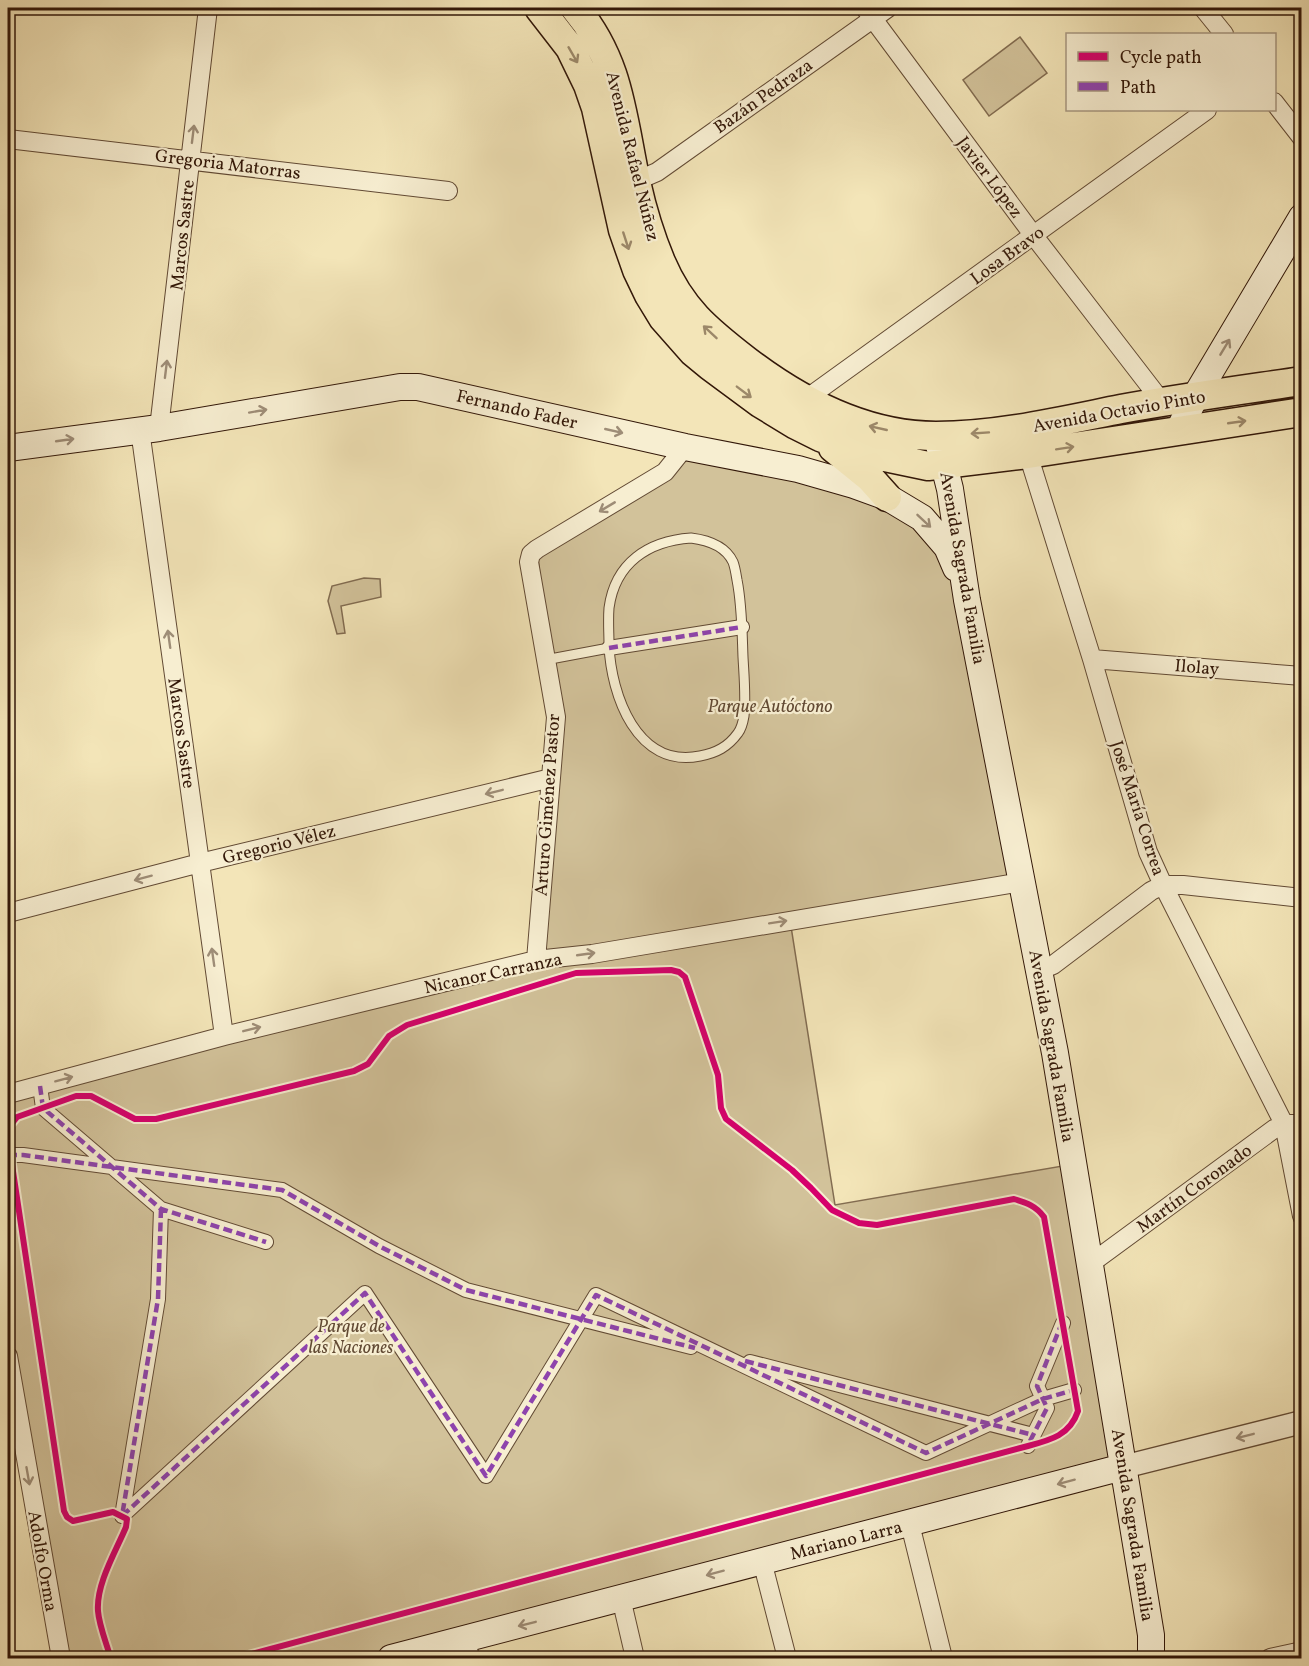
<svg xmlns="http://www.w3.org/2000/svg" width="1309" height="1666" viewBox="0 0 1309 1666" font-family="Vollkorn,serif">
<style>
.green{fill:#d2c29a;stroke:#826c51;stroke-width:1.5}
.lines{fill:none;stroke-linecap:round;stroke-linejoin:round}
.service-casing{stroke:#624a34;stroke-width:11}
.pedestrian-casing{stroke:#624a34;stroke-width:16}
.minor-casing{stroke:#624a34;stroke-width:20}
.tertiary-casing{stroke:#624a34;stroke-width:25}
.secondary-casing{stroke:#321708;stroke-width:28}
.primary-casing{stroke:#321708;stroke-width:31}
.service{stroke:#f7eed1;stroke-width:9}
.pedestrian{stroke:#f7eed1;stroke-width:14}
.minor{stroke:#f7eed1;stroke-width:18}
.tertiary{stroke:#f7eed1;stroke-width:22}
.secondary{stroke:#f7eed1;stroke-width:26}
.primary{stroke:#f3e5b8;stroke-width:28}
.quiet{stroke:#8e44ad;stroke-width:4.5;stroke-dasharray:9 4.5;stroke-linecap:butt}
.cycleway-casing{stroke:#f7eed1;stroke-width:10}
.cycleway{stroke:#d6006c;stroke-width:6}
.oneway{stroke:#9c8869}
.oneway2{stroke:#9e8d77}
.labels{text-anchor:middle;stroke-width:4.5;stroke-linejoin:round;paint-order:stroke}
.street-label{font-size:18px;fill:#321708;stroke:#f7eed1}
.park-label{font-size:18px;font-style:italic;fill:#624a34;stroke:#f7eed1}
</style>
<rect width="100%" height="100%" fill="#f3e5b8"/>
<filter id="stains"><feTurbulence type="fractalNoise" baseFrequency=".00333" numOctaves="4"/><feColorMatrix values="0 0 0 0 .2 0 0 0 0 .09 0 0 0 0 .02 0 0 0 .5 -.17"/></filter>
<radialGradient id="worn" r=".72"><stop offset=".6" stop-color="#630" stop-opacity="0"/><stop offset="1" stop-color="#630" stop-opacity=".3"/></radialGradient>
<path class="green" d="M1020,37L1047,73L989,116L963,80Z
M685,447L854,485L947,547L1022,882L790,920L835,1205L1074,1164L1123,1467L391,1658H61L8,1356V1094L536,960L556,717L537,549L665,472Z
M364,578L380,579L381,597L341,606L345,633L337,634L328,601L332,586Z"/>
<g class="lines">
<defs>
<path id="service" d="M691,538C707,540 725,545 733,562C735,567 736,574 737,580C742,605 742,631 743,657C744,676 746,697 744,716C743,722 741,729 738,733C728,747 716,753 700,756C637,769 611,695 609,645C609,633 608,620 609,608C615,563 648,541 691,538Z
M545,660L609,648"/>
<path id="pedestrian" d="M609,648L742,627
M40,1086L43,1108L161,1209L266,1242
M8,1155H23L282,1190L379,1246L466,1290L691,1347
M161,1209L158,1299L122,1516L365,1293L486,1476L596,1295L926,1453L1043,1399L1074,1390
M750,1362L1033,1435
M1028,1446L1047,1408L1037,1386L1063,1323"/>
<path id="minor" d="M865,8L1034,236L1162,402
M1203,8L1224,34
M1274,102L1302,138
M8,139L448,191
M636,181L657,172L888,8
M806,399L1207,110
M159,428L208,8
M140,430L224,1036
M1028,454L1092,659L1148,852L1163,885L1284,1124L1302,1216
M1092,659L1302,676
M8,913L200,863L551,778
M536,960L556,717L529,562L531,554L537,549L665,472L685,447
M1039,971L1053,965L1151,891L1163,885H1183L1302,898
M8,1094L224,1036L536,960L592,954L1022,882
M1090,1264L1274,1129L1284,1124H1302
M8,1356L61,1658
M910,1524L943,1658
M762,1561L787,1658
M621,1598L635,1658
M466,1639L470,1658
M1270,1658L1302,1651"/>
<path id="tertiary" d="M1123,1467L1302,1422"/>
<path id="secondary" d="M1179,430L1195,397L1302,217
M939,445L950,489L967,600L1055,1053L1151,1635V1658
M8,448L159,428L400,387H418L685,447L798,469L854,485L887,497L922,518L947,547L956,568
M391,1658L1123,1467"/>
<path id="primary" d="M539,8L570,48L588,85L596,108L623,230L637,270L649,295L663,318L693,352L710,366L760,403L796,425L820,437L861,452L928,466L1028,454L1302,412
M575,8C620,61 622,117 636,182C642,209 650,236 661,262C681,309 707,330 747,361C801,402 867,436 936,436C998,436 1061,421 1121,409C1181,398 1241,390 1302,381
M833,448L870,478L887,497"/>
</defs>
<use href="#service" class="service-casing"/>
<use href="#pedestrian" class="pedestrian-casing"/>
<use href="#minor" class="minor-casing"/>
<use href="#tertiary" class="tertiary-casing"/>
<use href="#secondary" class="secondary-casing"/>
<use href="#primary" class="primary-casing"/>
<use href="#service" class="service"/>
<use href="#pedestrian" class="pedestrian"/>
<use href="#minor" class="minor"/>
<use href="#tertiary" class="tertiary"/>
<use href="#secondary" class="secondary"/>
<use href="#primary" class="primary"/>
<path class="quiet" d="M609,648L742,627
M40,1086L43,1108L161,1209L266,1242
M8,1155H23L282,1190L379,1246L466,1290L695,1348
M161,1209L158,1299L122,1516L365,1293L486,1476L596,1295L926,1453L1043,1399L1074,1390
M745,1361L1033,1435
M1030,1441L1047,1408L1037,1386L1061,1325"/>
<defs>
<path id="cycleway" d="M8,1128L17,1117L76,1096H91L135,1119H156L354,1071L368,1064L389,1036L407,1025L576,973L671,970L679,972L685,977L718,1075L721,1108L726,1119L792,1170L811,1188L832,1210L859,1223L877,1225L1014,1199C1027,1203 1036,1206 1044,1217L1078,1411C1070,1435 1051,1440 1028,1446L237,1658
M8,1138L64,1511L67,1517L73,1521L113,1512L127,1519L126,1527C116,1551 96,1584 98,1611C99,1625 106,1642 110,1656L113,1658"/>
</defs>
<use href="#cycleway" class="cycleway-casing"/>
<use href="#cycleway" class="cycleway"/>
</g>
<defs><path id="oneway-shaft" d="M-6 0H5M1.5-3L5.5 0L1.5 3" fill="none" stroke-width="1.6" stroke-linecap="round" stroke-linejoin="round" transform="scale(1.5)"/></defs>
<g class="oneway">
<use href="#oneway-shaft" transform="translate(573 55) rotate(60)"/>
<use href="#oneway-shaft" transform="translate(626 241) rotate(72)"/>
<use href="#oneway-shaft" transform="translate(710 332) rotate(-137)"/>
<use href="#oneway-shaft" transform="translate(744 392) rotate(37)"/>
<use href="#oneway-shaft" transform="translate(1237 422) rotate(-8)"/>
<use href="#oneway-shaft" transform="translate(878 428) rotate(-167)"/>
<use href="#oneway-shaft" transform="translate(980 433) rotate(176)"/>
<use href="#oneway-shaft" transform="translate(1065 448) rotate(-9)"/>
</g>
<g class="oneway2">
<use href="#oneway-shaft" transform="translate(193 134) rotate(-83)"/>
<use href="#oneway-shaft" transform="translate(1225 347) rotate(-59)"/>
<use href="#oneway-shaft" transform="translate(166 369) rotate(-83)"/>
<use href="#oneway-shaft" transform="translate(258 411) rotate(-10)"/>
<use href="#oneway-shaft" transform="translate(614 431) rotate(13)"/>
<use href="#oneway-shaft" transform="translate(65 440) rotate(-8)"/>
<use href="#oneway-shaft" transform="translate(607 507) rotate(149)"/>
<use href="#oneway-shaft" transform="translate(924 521) rotate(43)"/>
<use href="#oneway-shaft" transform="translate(169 639) rotate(-98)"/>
<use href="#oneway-shaft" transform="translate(494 792) rotate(166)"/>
<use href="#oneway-shaft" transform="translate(143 878) rotate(165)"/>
<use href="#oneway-shaft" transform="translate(778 922) rotate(-9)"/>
<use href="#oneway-shaft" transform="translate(586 954) rotate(-8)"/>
<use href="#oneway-shaft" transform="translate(213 957) rotate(-98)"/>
<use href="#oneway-shaft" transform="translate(252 1029) rotate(-14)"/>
<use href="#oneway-shaft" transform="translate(64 1079) rotate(-15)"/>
<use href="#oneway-shaft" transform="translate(1245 1436) rotate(166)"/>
<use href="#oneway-shaft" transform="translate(28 1476) rotate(80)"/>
<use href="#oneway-shaft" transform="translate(1066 1482) rotate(165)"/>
<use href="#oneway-shaft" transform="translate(715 1573) rotate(165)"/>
<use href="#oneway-shaft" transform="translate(527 1624) rotate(166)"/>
</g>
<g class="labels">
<g class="street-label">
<text transform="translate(763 96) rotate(-35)" y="6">Bazán Pedraza</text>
<text transform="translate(633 156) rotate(76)" y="6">Avenida Rafael Núñez</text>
<text transform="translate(228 164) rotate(7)" y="6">Gregoria Matorras</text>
<text transform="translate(990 177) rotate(53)" y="6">Javier López</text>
<text transform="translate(182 235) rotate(-84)" y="6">Marcos Sastre</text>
<text transform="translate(1007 255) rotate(-36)" y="6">Losa Bravo</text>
<text transform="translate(517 409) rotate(13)" y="6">Fernando Fader</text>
<text transform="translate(1119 411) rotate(-10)" y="6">Avenida Octavio Pinto</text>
<text transform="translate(963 568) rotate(80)" y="6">Avenida Sagrada Familia</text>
<text transform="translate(1197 667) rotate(5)" y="6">Ilolay</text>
<text transform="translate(182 733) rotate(82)" y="6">Marcos Sastre</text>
<text transform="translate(547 805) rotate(-86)" y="6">Arturo Giménez Pastor</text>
<text transform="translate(1138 808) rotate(72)" y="6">José María Correa</text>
<text transform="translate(279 844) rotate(-14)" y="6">Gregorio Vélez</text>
<text transform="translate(493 973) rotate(-12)" y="6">Nicanor Carranza</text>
<text transform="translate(1052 1046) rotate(80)" y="6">Avenida Sagrada Familia</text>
<text transform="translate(1194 1188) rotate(-36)" y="6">Martín Coronado</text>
<text transform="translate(1133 1525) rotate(81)" y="6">Avenida Sagrada Familia</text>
<text transform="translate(846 1540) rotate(-14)" y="6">Mariano Larra</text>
<text transform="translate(43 1561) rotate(80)" y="6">Adolfo Orma</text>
</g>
<g class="park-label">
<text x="770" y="712">Parque Autóctono</text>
<text x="351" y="1332">Parque de<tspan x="351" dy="21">las Naciones</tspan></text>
</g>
</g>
<rect width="1309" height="1666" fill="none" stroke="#f3e5b8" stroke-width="30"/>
<rect x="9" y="9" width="1291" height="1648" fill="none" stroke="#321708" stroke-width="3"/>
<rect x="15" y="15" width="1279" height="1636" fill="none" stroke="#321708" stroke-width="1.5"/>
<rect x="1066" y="33" width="210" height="78" fill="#f7eed1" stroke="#a89881" stroke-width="1.5"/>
<rect x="1078" y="52" width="30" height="9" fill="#d6006c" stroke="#a89881" stroke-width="1.5"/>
<text x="1120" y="63" font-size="18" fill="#321708">Cycle path</text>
<rect x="1078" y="82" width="30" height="9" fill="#8e44ad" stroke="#a89881" stroke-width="1.5"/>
<text x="1120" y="93" font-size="18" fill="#321708">Path</text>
<rect width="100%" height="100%" filter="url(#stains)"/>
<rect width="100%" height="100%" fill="url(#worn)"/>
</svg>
